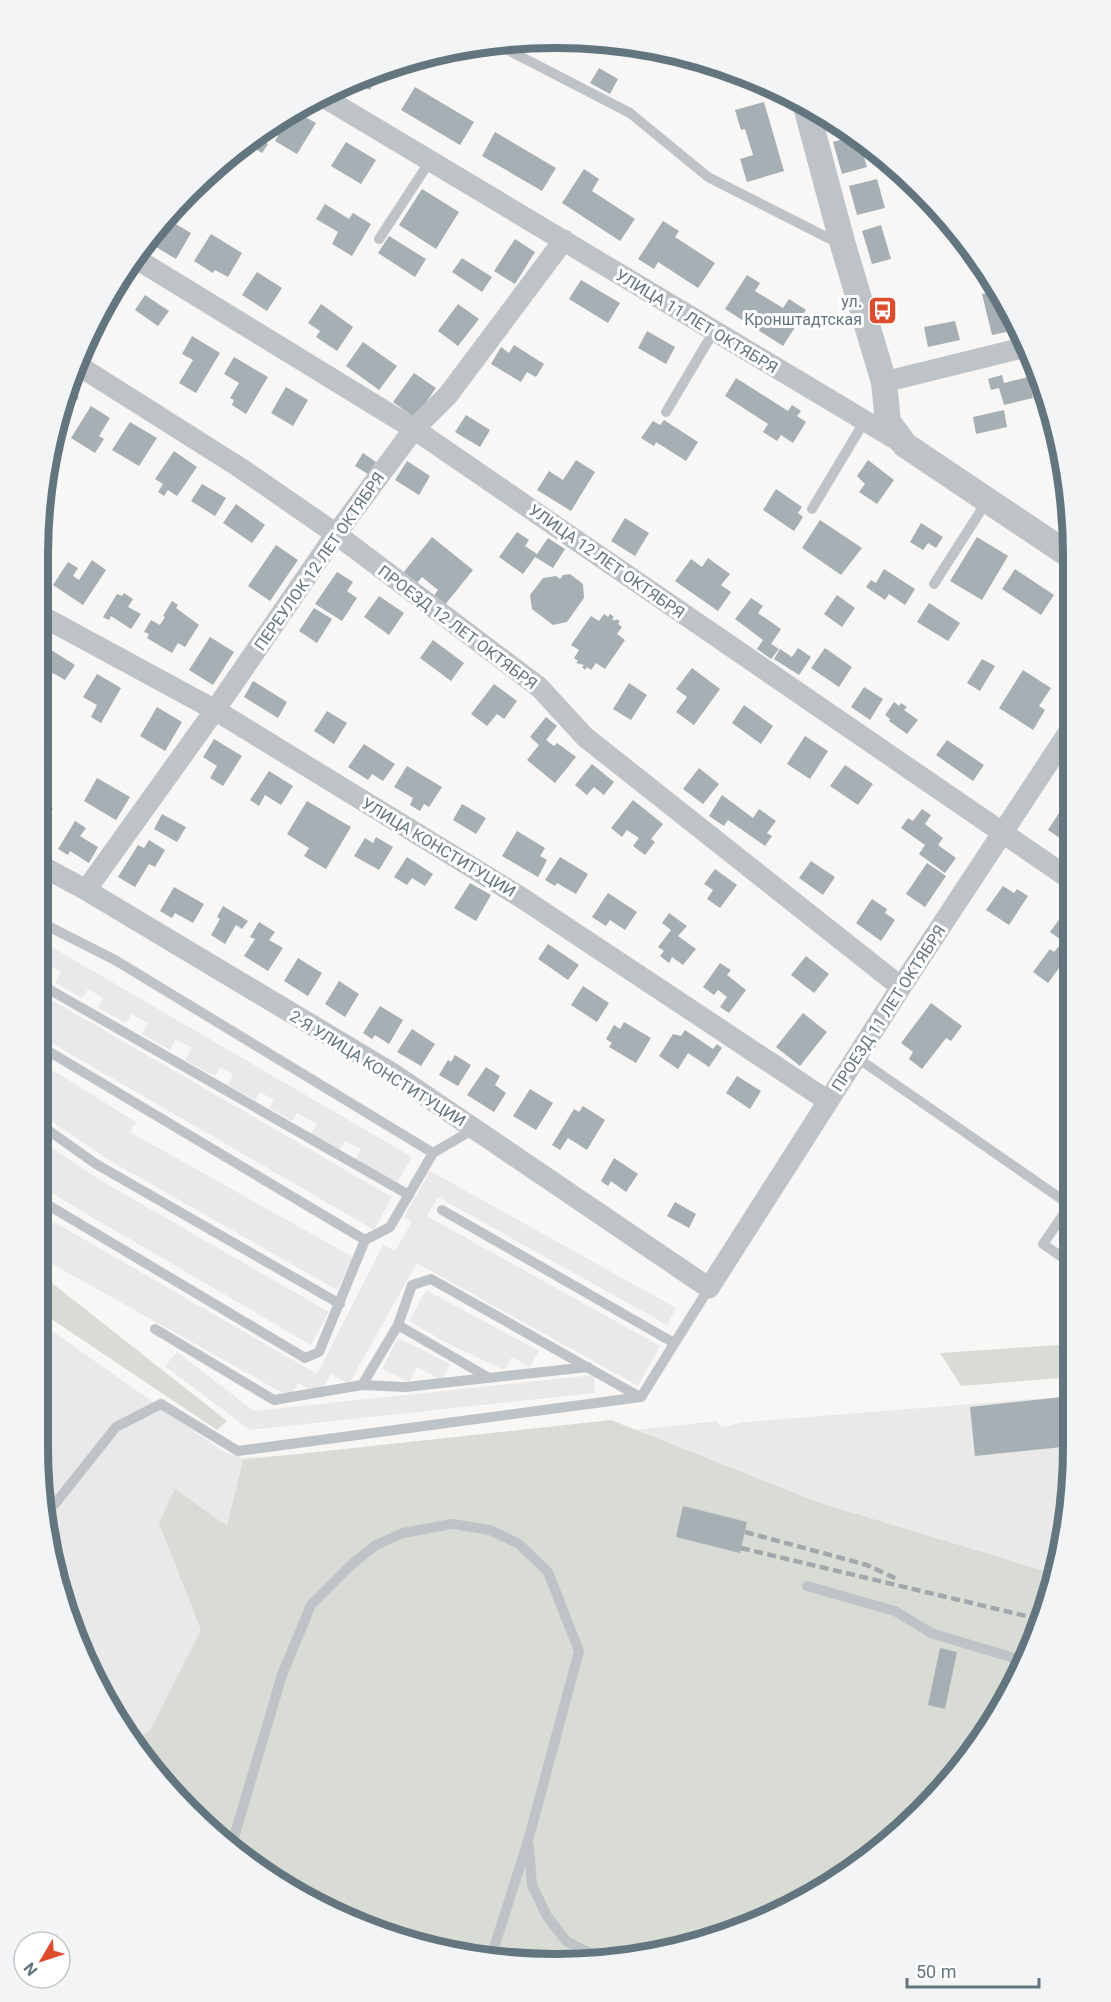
<svg xmlns="http://www.w3.org/2000/svg" width="1111" height="2002" viewBox="0 0 1111 2002" font-family="Roboto,sans-serif">
<style>
.built{fill:#e8e9e8}
.green{fill:#d8dcd4}
.building{fill:#a5afb4}
.lines{fill:none;stroke-linecap:round;stroke-linejoin:round}
.service{stroke:#bec3c7;stroke-width:10}
.minor{stroke:#bec3c7;stroke-width:21}
.tertiary{stroke:#bec3c7;stroke-width:26}
.rail{stroke:#a0a8ac;stroke-width:4.5;stroke-dasharray:9 4.5;stroke-linecap:butt}
.labels{text-anchor:middle;stroke-width:6;stroke-linejoin:round;paint-order:stroke}
.poi-label{font-size:16px;fill:#63757f;stroke:#fff;text-anchor:end}
.street-label{font-size:16px;fill:#63757f;stroke:#fff}
.rim{fill:none;stroke:#63757f;stroke-width:8}
</style>
<rect width="100%" height="100%" fill="#f8f7f5"/>
<path class="built" d="M38,939L412,1157L397,1183L356,1159L361,1149L345,1141L340,1150L311,1134L317,1124L297,1113L292,1121L270,1108L274,1100L260,1092L255,1100L228,1085L233,1074L220,1067L215,1076L185,1060L192,1048L176,1039L170,1050L142,1034L148,1023L131,1014L126,1023L98,1008L103,998L88,989L82,998L55,983L61,972L47,964L40,975L38,974Z
M38,992L392,1197L374,1230L38,1035Z
M38,1061L136,1122L130,1132L353,1257L337,1290L107,1159L38,1112Z
M38,1138L95,1177L329,1312L311,1345L68,1203L38,1183Z
M430,1171L676,1308L667,1325L438,1197L427,1216L660,1346L638,1386L417,1263L349,1384L331,1374L319,1395L298,1383L290,1397L38,1256V1250L54,1222L317,1374L383,1245L395,1251L412,1222L404,1217Z
M426,1290L539,1351L530,1367L512,1357L504,1370L449,1344L409,1321Z
M38,1321L224,1452L243,1458L626,1431L717,1421L721,1427L745,1422L1072,1396V1480L1046,1613L1004,1706L897,1836L753,1925L421,1947L267,1877L144,1762L65,1613L38,1446Z
M398,1338L450,1364L442,1380L417,1367L409,1382L382,1369Z
M177,1352L254,1411L594,1375L595,1393L250,1430L165,1366Z"/>
<path class="green" d="M38,1272L227,1421L217,1430L38,1310Z
M1072,1344V1377L961,1386L940,1353Z
M611,1420L817,1502L1054,1574L1046,1613L1004,1706L897,1836L753,1925L589,1963L421,1947L267,1877L144,1762L134,1742L151,1729L201,1630L159,1523L175,1489L227,1526L243,1460Z"/>
<path class="building" d="M546,39L576,40L570,52Z
M599,68L618,79L610,94L590,83Z
M732,70L744,75L748,77L735,80Z
M378,71H380L370,90L353,81Z
M415,87L474,122L460,145L401,110Z
M764,102L784,171L747,182L740,159L753,155L745,129L741,130L735,110Z
M294,111L316,123L297,154L275,141L278,136L268,130L271,126L283,118L286,119Z
M267,128L260,139L268,144L262,153L246,143L242,151L237,148Z
M495,132L556,168L542,191L482,156Z
M853,136L859,141L867,167L842,174L833,142Z
M346,142L376,160L361,184L331,166Z
M584,169L599,179L592,191L635,219L620,241L562,203Z
M877,179L885,208L857,215L849,186Z
M422,189L459,212L436,249L399,225Z
M325,204L349,219L353,213L371,224L352,256L332,244L338,232L316,219Z
M164,217L191,233L176,259L156,247L161,238L152,233Z
M663,221L679,231L675,237L715,263L698,288L658,262L654,269L638,259Z
M881,225L891,259L872,264L862,231Z
M211,234L242,253L228,277L215,270L213,273L194,261Z
M389,236L426,259L415,277L378,253Z
M515,239L535,252L515,284L494,271Z
M462,258L492,277L482,292L452,272Z
M257,272L282,288L267,311L242,295Z
M747,275L760,283L755,291L783,308L789,299L806,310L783,346L725,309Z
M581,280L620,303L608,323L569,299Z
M114,288L123,296L102,321L97,317L107,297Z
M997,290L1016,330L992,335L982,294Z
M145,295L169,311L158,326L135,310Z
M321,304L353,327L337,351L316,337L320,331L308,323Z
M458,304L479,319L458,346L438,331Z
M955,321L960,340L928,347L924,327Z
M647,331L675,347L666,364L638,348Z
M192,336L220,353L196,393L179,383L193,360L182,354Z
M363,342L397,366L379,390L346,366Z
M514,345L544,364L536,377L527,372L521,382L491,364L501,347L509,353Z
M234,357L268,377L246,414L232,405L234,400L230,398L239,383L224,374Z
M414,373L436,388L415,418L393,402Z
M1002,375L1004,383L1028,377L1033,398L1004,405L999,388L991,390L988,379Z
M736,378L788,411L792,405L801,411L797,416L806,422L793,443L781,435L777,441L763,432L768,424L725,396Z
M286,387L308,400L293,426L271,413Z
M65,388L79,397L65,417L60,413Z
M91,406L110,418L99,436L104,439L95,453L71,438Z
M1004,410L1007,427L976,434L973,417Z
M466,415L490,430L480,447L455,432Z
M664,420L698,442L686,461L656,442L654,446L641,438L653,421L660,425Z
M130,422L157,438L139,466L112,450Z
M174,451L197,467L177,496L168,490L164,496L158,492L163,484L155,479Z
M363,453L376,462L368,474L355,466Z
M576,460L595,472L571,511L537,490L549,471L563,480Z
M868,460L894,480L877,504L859,492L865,484L857,476Z
M407,461L430,476L419,495L395,480Z
M202,484L226,498L215,516L191,501Z
M776,489L802,507L798,513L803,517L794,531L763,510Z
M236,504L265,525L252,543L223,523Z
M625,518L649,533L635,556L611,541Z
M820,520L862,548L841,575L802,548Z
M921,523L943,537L936,548L928,543L923,550L910,542Z
M517,532L529,540L525,546L537,554L548,538L565,549L553,568L535,557L523,574L499,557Z
M432,537L473,570L444,606L433,597L438,590L422,577L416,584L403,573Z
M977,537L1008,556L982,600L950,581Z
M276,545L298,560L270,601L248,586Z
M39,557L49,563L39,580Z
M708,558L730,574L721,585L731,592L718,611L675,581L691,559L702,567Z
M92,560L106,570L83,605L53,585L68,562L78,568L73,576L79,580Z
M884,569L915,589L905,605L889,594L885,600L866,587L871,580L876,583Z
M1015,569L1054,595L1041,615L1002,589Z
M337,572L353,582L347,591L357,598L342,621L315,604Z
M570,574L583,584L584,598L567,622L553,625L532,609L530,595L543,578L556,576L560,579L563,575Z
M124,593L133,599L128,607L141,614L131,629L111,616L109,620L103,617L117,594L122,596Z
M837,595L855,608L842,627L824,614Z
M379,596L404,613L389,635L364,617Z
M751,598L763,606L758,613L781,629L771,644L779,649L771,659L757,649L763,640L735,619Z
M172,601L178,605L176,608L199,625L185,647L178,643L172,653L147,638L149,634L144,632L151,620L160,625L165,617L163,616Z
M929,603L960,623L948,641L917,622Z
M314,608L332,619L317,643L299,631Z
M604,614L608,617L610,614L614,617L612,619L615,621L616,619L620,621L618,624L622,627L617,634L625,640L605,669L596,663L591,670L587,667L585,670L582,667L584,665L576,663L578,661L574,658L579,650L571,645L591,616L599,621Z
M210,637L234,652L213,685L189,670Z
M433,640L464,663L451,681L420,658Z
M48,648L75,665L65,680L53,673L51,677L38,669V663Z
M798,648L811,657L799,675L774,659L780,649L792,657Z
M825,648L852,667L839,687L811,668Z
M982,659L995,666L980,691L967,683Z
M692,668L720,689L694,725L676,712L687,697L676,689Z
M1023,670L1051,688L1039,706L1045,710L1033,730L999,708Z
M97,674L121,688L101,723L91,717L97,705L83,697Z
M253,681L287,702L278,718L244,697Z
M629,683L647,695L631,720L613,709Z
M494,684L517,701L504,719L497,714L487,726L471,714Z
M864,687L883,699L870,720L851,707Z
M894,702L899,706L901,703L907,707L904,710L918,720L907,734L889,721L890,719L885,715Z
M744,705L773,726L761,744L732,723Z
M157,707L182,722L165,751L140,736Z
M327,711L347,723L334,744L314,731Z
M546,717L557,726L546,740L554,746L557,743L576,757L555,783L527,760L539,745L530,737Z
M805,736L828,751L810,779L787,764Z
M214,739L242,756L223,786L210,778L217,766L203,757Z
M947,740L984,765L973,781L936,755Z
M364,744L395,764L383,781L372,774L368,780L348,767Z
M592,764L614,782L604,795L594,787L587,795L575,785Z
M845,765L873,784L858,805L830,786Z
M407,766L442,787L429,807L424,804L420,811L410,805L413,798L394,787Z
M699,768L719,784L703,804L683,789Z
M269,771L293,786L281,805L265,795L259,806L250,800Z
M97,778L130,797L116,820L84,801Z
M722,795L753,818L759,809L776,821L767,833L772,836L765,846L728,820L724,826L709,816Z
M38,799L53,808L40,829L38,828Z
M633,800L663,824L651,839L655,842L645,855L633,846L639,838L627,830L622,837L611,828Z
M307,801L351,827L326,869L304,856L309,848L287,834Z
M1066,802L1070,805V845L1048,830Z
M462,804L486,818L476,834L453,820Z
M922,809L931,815L925,824L943,838L938,845L956,858L945,873L919,854L925,845L901,828L908,818L913,821Z
M162,814L186,827L177,842L154,829Z
M75,821L86,828L80,836L98,847L89,863L70,851L68,855L58,849Z
M517,831L545,848L540,856L547,860L538,877L502,856Z
M376,837L393,847L379,870L354,856L365,838L373,843Z
M149,840L165,850L155,867L149,864L135,887L118,877L138,845L144,848Z
M407,857L433,874L425,886L412,878L407,885L394,877Z
M560,857L588,874L576,894L557,883L555,886L545,880Z
M811,861L835,877L823,895L799,878Z
M927,863L946,876L925,907L906,894Z
M715,869L737,885L720,908L707,899L713,890L704,884Z
M470,883L491,895L476,921L454,908Z
M1003,886L1014,893L1017,889L1028,896L1009,925L986,910Z
M174,887L204,904L193,923L175,913L172,918L160,911Z
M608,893L637,912L625,930L610,920L606,926L592,917Z
M872,899L887,909L885,913L895,920L881,941L856,923Z
M223,906L248,921L242,929L236,925L225,944L211,935L220,919L217,917Z
M669,913L687,926L678,936L696,949L683,965L672,957L669,963L660,956L664,951L658,947L671,930L662,923Z
M1061,917L1071,924V947L1050,932Z
M259,922L275,932L269,940L283,948L268,971L244,956L255,939L250,937Z
M548,944L579,965L568,980L538,959Z
M1061,944L1071,952L1048,983L1033,972L1050,949L1054,952Z
M806,956L829,974L814,993L791,975Z
M298,958L322,973L308,996L284,981Z
M720,963L731,970L727,975L746,990L729,1013L720,1007L727,997L718,990L714,995L703,987Z
M339,981L359,994L345,1017L325,1004Z
M583,986L609,1003L597,1022L571,1005Z
M931,1003L962,1026L951,1041L946,1038L922,1069L909,1059L913,1052L901,1043Z
M380,1006L403,1020L389,1044L375,1035L372,1039L363,1033Z
M803,1013L827,1032L800,1066L776,1047Z
M624,1022L651,1038L636,1063L609,1047L612,1043L606,1039L614,1025L620,1029Z
M412,1029L435,1044L421,1066L397,1052Z
M685,1030L713,1049L717,1044L722,1048L709,1067L688,1053L678,1069L659,1056L673,1034L681,1036Z
M455,1055L471,1065L458,1086L439,1075L448,1060L451,1062Z
M486,1067L500,1076L495,1085L506,1093L494,1112L467,1095Z
M737,1076L761,1091L750,1109L726,1093Z
M530,1089L553,1103L536,1130L513,1116Z
M583,1106L605,1120L587,1150L568,1138L560,1150L552,1145L574,1109L579,1112Z
M614,1158L638,1174L626,1192L611,1181L608,1186L601,1181Z
M675,1202L696,1214L689,1228L667,1216Z
M1072,1396V1446L975,1456L970,1407Z
M683,1506L747,1522L740,1553L676,1537Z
M940,1648L957,1652L945,1709L928,1705Z"/>
<g class="lines">
<path class="service" d="M494,43L630,113L708,177L840,244
M379,239L430,161
M666,412L714,331
M812,509L864,422
M934,584L987,501
M38,921L115,960L433,1153
M38,983L409,1195
M38,1045L365,1240
M856,1057L1070,1205L1043,1244L1072,1264
M38,1123L96,1164L340,1304
M38,1199L305,1358L319,1352L365,1240L390,1227L433,1153L474,1129
M442,1210L674,1343
M398,1325L489,1378
M155,1329L274,1400L362,1385L406,1387L588,1367
M362,1385L398,1325L412,1285L431,1279L640,1397
M47,1506L54,1505L116,1427L161,1404L238,1451L641,1397L709,1288
M807,1586L895,1611L931,1633L1024,1661
M232,1844L282,1675L311,1605L352,1564L376,1545L403,1533L452,1524L490,1530L519,1544L548,1572L579,1651L528,1841L492,1954
M529,1847L532,1885L547,1916L566,1941L602,1959
M573,1962L601,1959"/>
<path class="minor" d="M320,95L902,443
M135,258L414,429L1070,879
M76,364L242,469L336,534L539,687L585,737L901,987
M884,382L1026,347
M38,614L215,710L522,898L828,1101
M38,864L86,890L392,1073L709,1288L901,987L1070,730
M86,890L215,710L336,534L414,429L448,395L564,240"/>
<path class="tertiary" d="M805,103L843,245L884,382L888,422L905,445L1069,555"/>
<path class="rail" d="M745,1532L867,1565L899,1580
M741,1548L1043,1620"/>
</g>
<defs>
<symbol id="bus-square" viewBox="-11 -11 22 22"><rect x="-9" y="-9" width="18" height="18" rx="4" fill="#de4c2e" stroke="#fff"/><path d="M-5-6H5V4H4V6H2V4H-2V6H-4V4H-5ZM-3.5-4V0h7V-4ZM-3.5 1.2v1.5H-2V1.2ZM2 1.2v1.5H3.5V1.2Z" fill="#fff"/></symbol>
</defs>
<g fill-rule="evenodd">
<use href="#bus-square" x="866" y="294" width="33" height="33"/>
</g>
<g class="labels">
<g class="poi-label">
<text x="862" y="307">ул.<tspan x="862" dy="18">Кронштадтская</tspan></text>
</g>
<g class="street-label">
<text transform="translate(697 321) rotate(31)" y="6">УЛИЦА 11 ЛЕТ ОКТЯБРЯ</text>
<text transform="translate(319 561) rotate(-55)" y="6">ПЕРЕУЛОК 12 ЛЕТ ОКТЯБРЯ</text>
<text transform="translate(607 561) rotate(35)" y="6">УЛИЦА 12 ЛЕТ ОКТЯБРЯ</text>
<text transform="translate(458 627) rotate(37)" y="6">ПРОЕЗД 12 ЛЕТ ОКТЯБРЯ</text>
<text transform="translate(439 847) rotate(31)" y="6">УЛИЦА КОНСТИТУЦИИ</text>
<text transform="translate(888 1008) rotate(-57)" y="6">ПРОЕЗД 11 ЛЕТ ОКТЯБРЯ</text>
<text transform="translate(378 1068) rotate(32)" y="6">2-Я УЛИЦА КОНСТИТУЦИИ</text>
</g>
</g>
<path d="M0 0H1111V2002H0ZM555 48H556A507 507 0 0 1 1063 555V1447A507 507 0 0 1 556 1954H555A507 507 0 0 1 48 1447V555A507 507 0 0 1 555 48Z" fill="#f3f4f5" fill-rule="evenodd"/>
<path class="rim" d="M555 48H556A507 507 0 0 1 1063 555V1447A507 507 0 0 1 556 1954H555A507 507 0 0 1 48 1447V555A507 507 0 0 1 555 48Z"/>
<g transform="translate(42 1960) rotate(231)"><circle r="28" fill="#ffffff" stroke="#c1c8cc" stroke-width="1.5"/>
<path d="M0-4.5L10 22L0 15L-10 22Z" fill="#de4c2e"/>
<text y="-9" font-size="16" font-weight="bold" text-anchor="middle" fill="#63757f">N</text>
</g>
<path d="M907 1978v9h132v-9" fill="none" stroke="#63757f" stroke-width="3"/>
<text x="916" y="1978" font-size="18" fill="#63757f" stroke="#ffffff" stroke-width="4.5" paint-order="stroke">50 m</text>
</svg>
